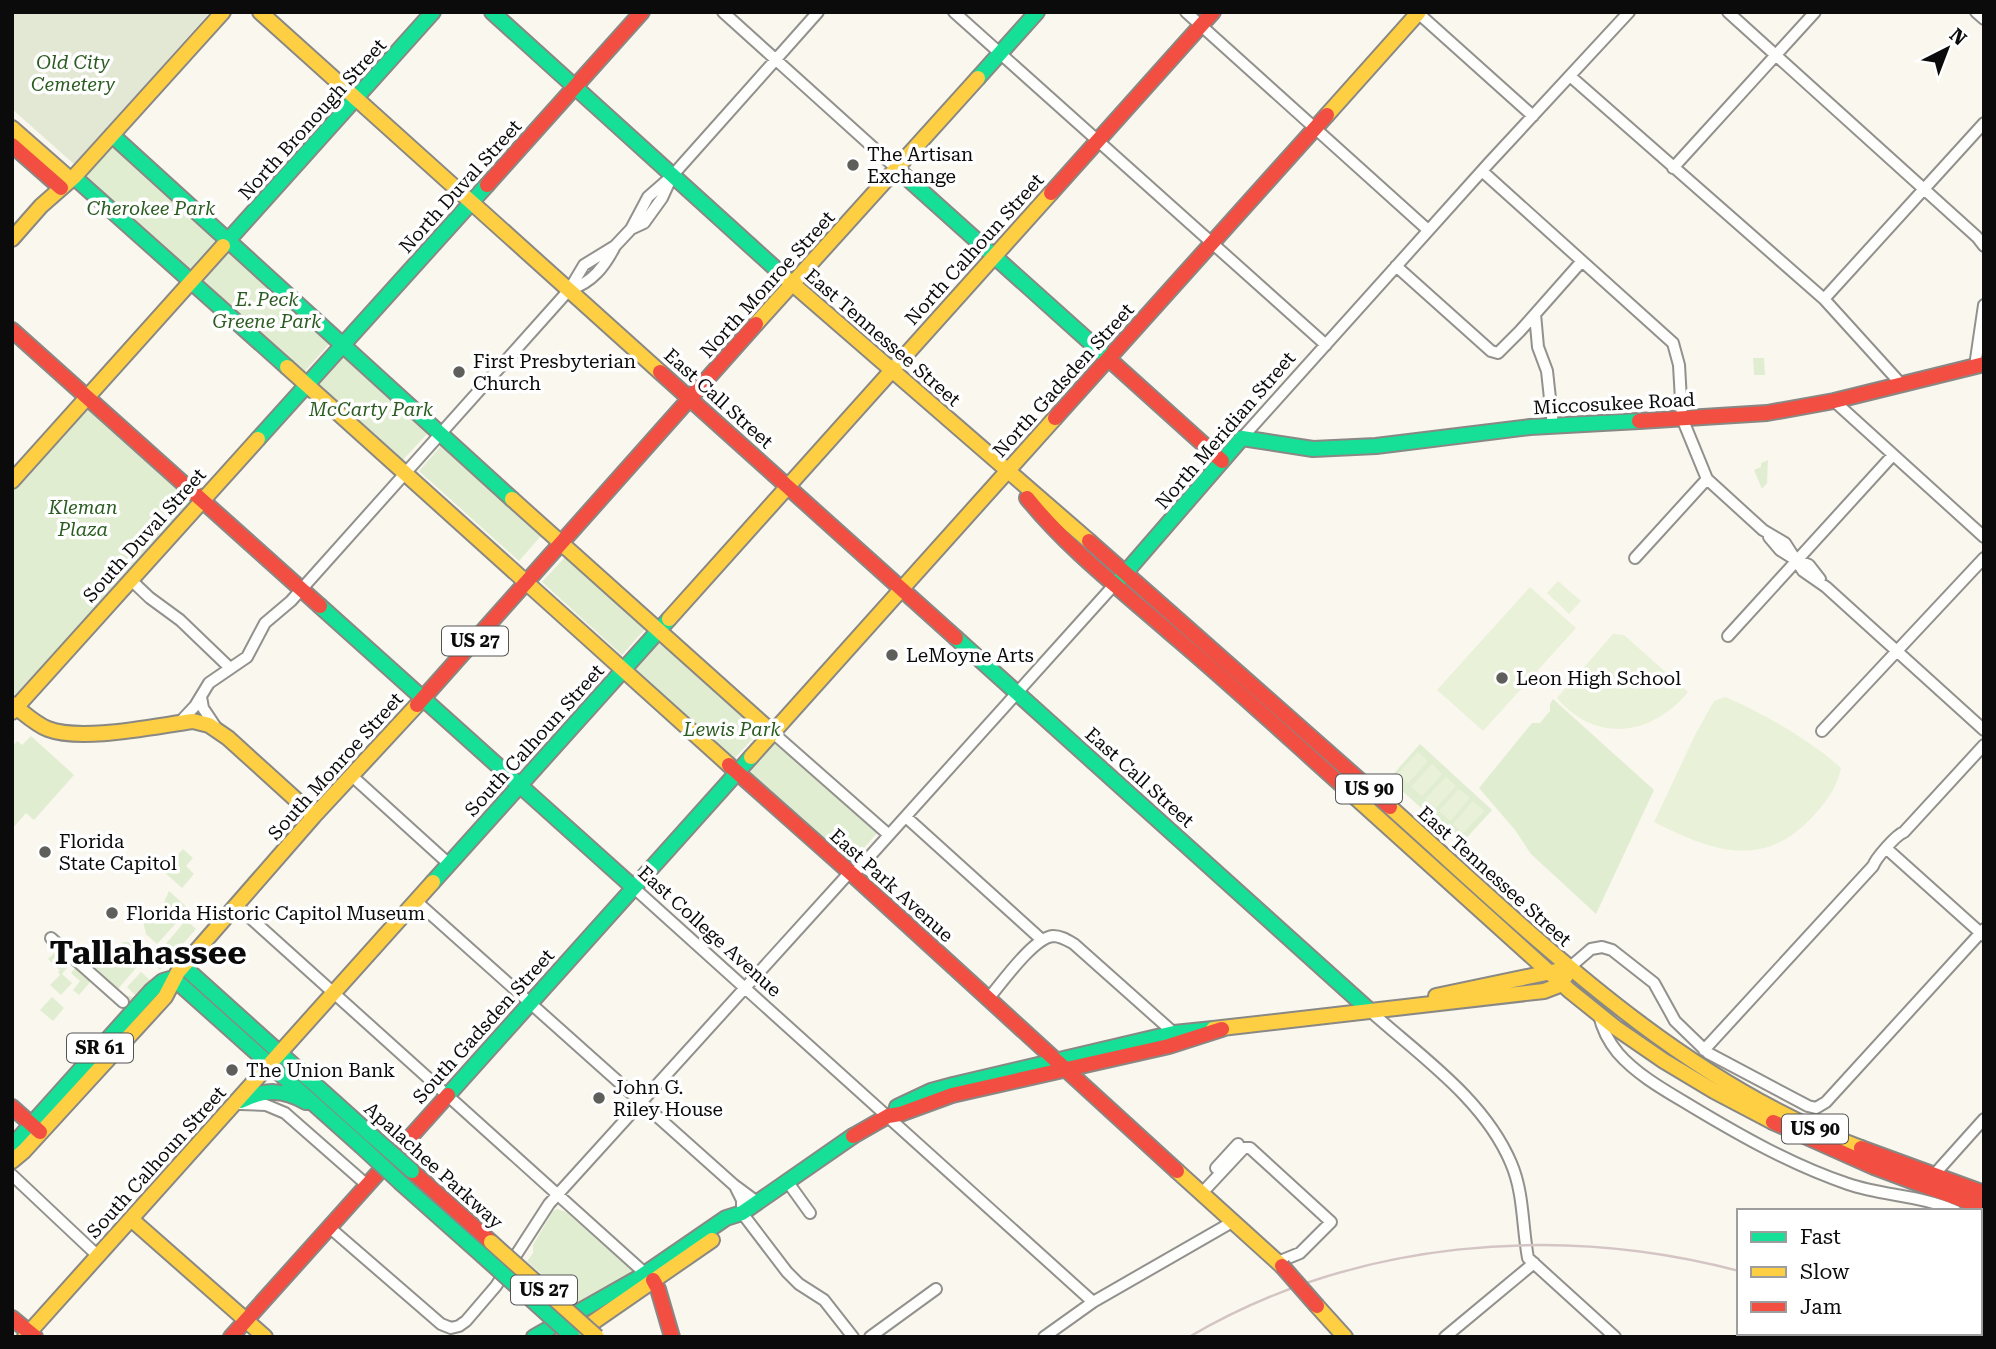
<svg xmlns="http://www.w3.org/2000/svg" width="1996" height="1349" viewBox="0 0 1996 1349" font-family="'Roboto Serif',serif">
<style>
.green{fill:#e1edd0}
.cemetery{fill:#e3e8d4}
.pitch{fill:#eaf1d9}
.lines{fill:none;stroke-linecap:round;stroke-linejoin:round}
.street-casing{stroke:#92918d;stroke-width:14}
.fast-casing{stroke:#898884;stroke-width:18}
.slow-casing{stroke:#898884;stroke-width:18}
.jam-casing{stroke:#898884;stroke-width:18}
.street{stroke:#fefefc;stroke-width:10}
.fast{stroke:#16e098;stroke-width:14}
.slow{stroke:#ffcf43;stroke-width:14}
.jam{stroke:#f24e42;stroke-width:14}
.rail{stroke:#d4c5c4;stroke-width:2.5}
.fast-bridge-casing{stroke:#898884;stroke-width:18;stroke-linecap:butt}
.slow-bridge-casing{stroke:#898884;stroke-width:18;stroke-linecap:butt}
.jam-bridge-casing{stroke:#898884;stroke-width:18;stroke-linecap:butt}
.fast-bridge{stroke:#16e098;stroke-width:14}
.slow-bridge{stroke:#ffcf43;stroke-width:14}
.jam-bridge{stroke:#f24e42;stroke-width:14}
.poi-dot{fill:#5e5e5a;stroke:#fff;stroke-width:2.5}
.labels{text-anchor:middle;stroke-width:7;stroke-linejoin:round;paint-order:stroke}
.shield{fill:#fff;stroke:#545454;stroke-width:2}
.shield-label{font-size:18px;font-weight:bold;fill:#0b0b0b}
.park-label{font-size:19px;font-style:italic;fill:#2b5c21;stroke:#fff}
.street-label{font-size:19px;fill:#0b0b0b;stroke:#fff}
.poi-label{font-size:19px;fill:#0b0b0b;stroke:#fff;text-anchor:start}
.town-label{font-size:33px;font-weight:bold;fill:#0b0b0b;stroke:#fff}
</style>
<rect width="100%" height="100%" fill="#f9f7ee"/>
<path class="green" d="M113,141L222,240L190,275L81,177Z
M230,249L332,341L304,372L202,280Z
M342,354L428,433L400,463L314,385Z
M1753,358H1764L1765,375H1754Z
M90,406L192,496V501L18,694L12,695V491Z
M441,446L541,536L519,561L419,471Z
M1768,460L1767,483L1762,489L1754,470L1761,467V463Z
M566,556L646,628L622,655L542,582Z
M662,639L763,727L733,760L633,671Z
M1553,699L1654,790L1596,914L1531,854L1515,830L1479,788L1532,723H1540L1550,711V704Z
M31,736L74,775L34,820L26,813L12,829V747L17,741L22,745Z
M776,742L878,832L850,864L748,773Z
M1420,744L1492,810L1461,844L1389,779Z
M183,849L193,858L186,866L194,874L182,888L163,871Z
M169,891L189,909L157,944L146,934L143,921L159,914Z
M186,920L196,929L160,970L151,961L162,957L164,946Z
M123,942H136L149,953L117,990L87,963L89,961L101,965L113,964L120,956L118,947Z
M57,950L71,963L62,974L72,983L61,995L50,985L60,975L58,972L60,970L48,959Z
M76,967L91,981L79,995L73,990L80,981L71,973Z
M141,972L151,981L132,1003L123,995L133,997L135,995L127,987Z
M52,997L64,1008L53,1021L40,1010Z
M557,1209L566,1212L632,1267L633,1274L623,1281L597,1292L576,1306L527,1261L533,1253V1245L553,1211Z"/>
<path class="cemetery" d="M12,12H210L74,164L12,109Z"/>
<path class="pitch" d="M1558,581L1581,601L1569,614L1547,593Z
M1530,587L1576,628L1483,731L1437,690Z
M1613,634L1624,635L1688,692C1652,736 1596,744 1557,698Z
M1725,697C1760,711 1814,743 1841,768C1837,787 1827,801 1815,814C1765,871 1713,852 1654,822L1695,735L1714,701Z
M1418,752L1428,761L1408,783L1398,774Z
M1432,764L1442,774L1422,796L1411,787Z
M1446,777L1456,786L1436,808L1425,799Z
M1459,789L1470,798L1450,821L1439,811Z
M1473,801L1484,811L1463,833L1453,824Z"/>
<g class="lines">
<defs>
<path id="street" d="M723,12L897,169
M954,12L1326,345
M1186,12L1428,230
M1417,12L1533,116
M1728,12L1977,237L1984,246
M1976,12L1984,19
M1570,76L1824,299L1902,385
M1673,168L1815,12
M1482,171L1673,343L1679,365L1682,418L1707,479L1763,530L1785,543L1803,571L1826,587L1984,730
M631,229L648,197L672,176L818,12
M1396,266L1491,351L1498,353L1520,331L1582,261
M569,290C592,283 605,266 615,246
M1824,299L1984,123
M1535,314L1538,347L1547,371L1553,426
M1975,366L1984,305
M1834,401L1984,537
M1242,438L1489,163L1629,12
M1769,537L1780,550L1796,560L1809,565L1820,579
M1635,558L1707,479
M130,579L150,598L180,620L230,668
M1728,636L1893,455
M201,697L203,708L217,729
M181,721L195,706L209,683L247,657L265,623L291,601L569,290L584,265L615,246L631,229L644,223L662,198L672,176
M1822,731L1984,558
M772,732L889,835
M352,776L449,864
M906,817L1042,940
M1887,849L1984,936
M853,875L1114,585
M633,887L1093,1302
M416,901L734,1185L757,1202
M236,905L648,1276
M51,938L123,1002
M1569,968L1591,949L1602,947L1612,950L1654,983L1675,1021L1708,1053L1808,1106L1816,1108L1826,1102L1984,929
M988,999C1002,983 1033,938 1053,936C1061,936 1067,940 1074,944L1174,1033
M1369,1010C1420,1056 1484,1099 1511,1163C1524,1193 1522,1226 1528,1258L1615,1337
M1599,1015C1602,1029 1609,1042 1618,1053C1637,1075 1666,1091 1691,1106C1741,1136 1792,1165 1848,1184C1883,1196 1921,1195 1956,1211
M1704,1050L1873,866C1876,858 1896,835 1904,832L1984,745
M240,1104L266,1105L285,1113L367,1185
M1216,1168L1238,1144
M12,1175L98,1256
M1932,1177L1984,1119
M787,1181L810,1213
M736,1188L742,1200V1213L787,1272L799,1284L824,1300L853,1337
M1202,1193L1244,1148H1250L1331,1222L1300,1253L1278,1262
M1980,1224L1984,1226
M329,1227L441,1324L451,1328L459,1326L466,1321L496,1286L549,1204L850,872
M870,1337L936,1289
M1044,1337L1093,1302L1234,1221
M1445,1337L1534,1263"/>
<path id="fast" d="M492,12L787,279
M978,78L1037,12
M112,135L512,499
M897,169L1111,361
M74,177L287,367
M223,246L433,12
M258,439L487,185
M1120,579L1242,438L1313,449L1376,446L1530,427L1639,421
M320,606L633,887
M956,638L1369,1010
M433,882L669,619
M183,966L370,1134
M173,978L360,1145
M448,1095L751,757
M241,1101C266,1089 282,1089 306,1102
M897,1107L931,1091L953,1085L1174,1033L1213,1029
M12,1146L151,991L163,981L173,978
M401,1183L482,1255
M534,1337L640,1277L726,1218L742,1213L853,1136"/>
<path id="slow" d="M260,12L660,372
M1327,115L1419,12
M12,128L70,179
M12,239L41,206L74,177L223,12
M787,279L1089,541
M756,324L978,78
M287,367L729,765
M12,481L223,246
M512,499L772,732
M669,619L1051,193
M12,704C23,712 35,724 48,729C82,742 155,726 193,721L209,725L228,738L314,816
M12,712L258,439
M751,757L1055,418
M1345,788L1570,991L1616,1028L1664,1061L1714,1091L1773,1122
M1390,807C1533,935 1676,1080 1861,1148
M1436,996L1556,971
M1213,1029L1544,991L1557,986L1566,976
M12,1161L24,1151L165,997L178,972L314,816L417,705
M1177,1171L1282,1266
M131,1219L265,1337
M1317,1306L1345,1337
M579,1332L712,1240
M25,1337L433,882"/>
<path id="jam" d="M12,145L61,188
M487,185L642,12
M1051,193L1213,12
M12,330L320,606
M1111,361L1222,461
M660,372L956,638
M1055,418L1327,115
M1639,421L1767,413L1834,401L1984,364
M1027,498C1070,551 1123,591 1174,636C1232,685 1288,737 1345,788
M1089,541L1390,807
M417,705L756,324
M729,765L853,875L1177,1171
M12,1107L40,1132
M1773,1122L1874,1167L1984,1208
M853,1136L888,1116L900,1114L952,1095L1169,1046L1222,1029
M1861,1148L1984,1193
M412,1171L491,1242
M653,1280L658,1289L672,1337
M12,1318L35,1337
M231,1337L448,1095"/>
</defs>
<use href="#street" class="street-casing"/>
<use href="#fast" class="fast-casing"/>
<use href="#slow" class="slow-casing"/>
<use href="#jam" class="jam-casing"/>
<use href="#street" class="street"/>
<use href="#fast" class="fast"/>
<use href="#slow" class="slow"/>
<use href="#jam" class="jam"/>
<path class="rail" d="M1901,1333L1909,1337
M1189,1337C1354,1240 1556,1223 1739,1271"/>
<defs>
<path id="fast-bridge" d="M370,1134L412,1171
M360,1145L401,1183
M482,1255L573,1337"/>
<path id="slow-bridge" d="M491,1242L597,1337"/>
<path id="jam-bridge" d="M1282,1266L1317,1306"/>
</defs>
<use href="#fast-bridge" class="fast-bridge-casing"/>
<use href="#slow-bridge" class="slow-bridge-casing"/>
<use href="#jam-bridge" class="jam-bridge-casing"/>
<use href="#fast-bridge" class="fast-bridge"/>
<use href="#slow-bridge" class="slow-bridge"/>
<use href="#jam-bridge" class="jam-bridge"/>
</g>
<g class="poi-dot">
<circle cx="853" cy="165" r="7"/>
<circle cx="459" cy="372" r="7"/>
<circle cx="892" cy="655" r="7"/>
<circle cx="1502" cy="678" r="7"/>
<circle cx="45" cy="852" r="7"/>
<circle cx="112" cy="913" r="7"/>
<circle cx="232" cy="1070" r="7"/>
<circle cx="599" cy="1098" r="7"/>
</g>
<g class="labels">
<g class="shield">
<rect x="442" y="626.5" width="66" height="29" rx="5"/>
<rect x="1336" y="774.5" width="66" height="29" rx="5"/>
<rect x="67" y="1033.5" width="66" height="29" rx="5"/>
<rect x="1782" y="1114.5" width="66" height="29" rx="5"/>
<rect x="511" y="1275.5" width="66" height="29" rx="5"/>
</g>
<g class="shield-label">
<text x="475" y="647">US 27</text>
<text x="1369" y="795">US 90</text>
<text x="100" y="1054">SR 61</text>
<text x="1815" y="1135">US 90</text>
<text x="544" y="1296">US 27</text>
</g>
<g class="park-label">
<text x="73" y="69">Old City<tspan x="73" dy="22">Cemetery</tspan></text>
<text x="151" y="215">Cherokee Park</text>
<text x="267" y="306">E. Peck<tspan x="267" dy="22">Greene Park</tspan></text>
<text x="371" y="416">McCarty Park</text>
<text x="83" y="514">Kleman<tspan x="83" dy="22">Plaza</tspan></text>
<text x="732" y="736">Lewis Park</text>
</g>
<g class="street-label">
<text transform="translate(312 119) rotate(-48)" y="7">North Bronough Street</text>
<text transform="translate(460 186) rotate(-48)" y="7">North Duval Street</text>
<text transform="translate(974 249) rotate(-48)" y="7">North Calhoun Street</text>
<text transform="translate(767 284) rotate(-48)" y="7">North Monroe Street</text>
<text transform="translate(883 337) rotate(41)" y="7">East Tennessee Street</text>
<text transform="translate(1063 380) rotate(-48)" y="7">North Gadsden Street</text>
<text transform="translate(719 398) rotate(42)" y="7">East Call Street</text>
<text transform="translate(1614 403) rotate(-3)" y="7">Miccosukee Road</text>
<text transform="translate(1225 430) rotate(-49)" y="7">North Meridian Street</text>
<text transform="translate(144 535) rotate(-48)" y="7">South Duval Street</text>
<text transform="translate(534 740) rotate(-48)" y="7">South Calhoun Street</text>
<text transform="translate(335 766) rotate(-48)" y="7">South Monroe Street</text>
<text transform="translate(1140 777) rotate(42)" y="7">East Call Street</text>
<text transform="translate(1495 876) rotate(42)" y="7">East Tennessee Street</text>
<text transform="translate(892 885) rotate(42)" y="7">East Park Avenue</text>
<text transform="translate(710 931) rotate(42)" y="7">East College Avenue</text>
<text transform="translate(483 1026) rotate(-48)" y="7">South Gadsden Street</text>
<text transform="translate(156 1162) rotate(-48)" y="7">South Calhoun Street</text>
<text transform="translate(434 1165) rotate(42)" y="7">Apalachee Parkway</text>
</g>
<g class="poi-label">
<text x="867" y="161">The Artisan<tspan x="867" dy="22">Exchange</tspan></text>
<text x="473" y="368">First Presbyterian<tspan x="473" dy="22">Church</tspan></text>
<text x="906" y="662">LeMoyne Arts</text>
<text x="1516" y="685">Leon High School</text>
<text x="59" y="848">Florida<tspan x="59" dy="22">State Capitol</tspan></text>
<text x="126" y="920">Florida Historic Capitol Museum</text>
<text x="246" y="1077">The Union Bank</text>
<text x="613" y="1094">John G.<tspan x="613" dy="22">Riley House</tspan></text>
</g>
<g class="town-label">
<text x="148" y="964">Tallahassee</text>
</g>
</g>
<rect width="1996" height="1349" fill="none" stroke="#0b0b0b" stroke-width="28"/>
<rect x="1737" y="1209" width="245" height="126" fill="#ffffff" stroke="#9d9d9d" stroke-width="2"/>
<rect x="1751" y="1232" width="35" height="10" fill="#16e098" stroke="#9d9d9d" stroke-width="2"/>
<text x="1800" y="1244" font-size="21" fill="#0b0b0b">Fast</text>
<rect x="1751" y="1267" width="35" height="10" fill="#ffcf43" stroke="#9d9d9d" stroke-width="2"/>
<text x="1800" y="1279" font-size="21" fill="#0b0b0b">Slow</text>
<rect x="1751" y="1302" width="35" height="10" fill="#f24e42" stroke="#9d9d9d" stroke-width="2"/>
<text x="1800" y="1314" font-size="21" fill="#0b0b0b">Jam</text>
<g transform="translate(1947 49) rotate(42)" stroke="#ffffff" stroke-width="5" paint-order="stroke">
<path d="M0-5L12 26L0 18L-12 26Z" fill="#0b0b0b"/>
<text y="-10" font-size="19" font-weight="bold" text-anchor="middle" fill="#0b0b0b">N</text>
</g>
</svg>
